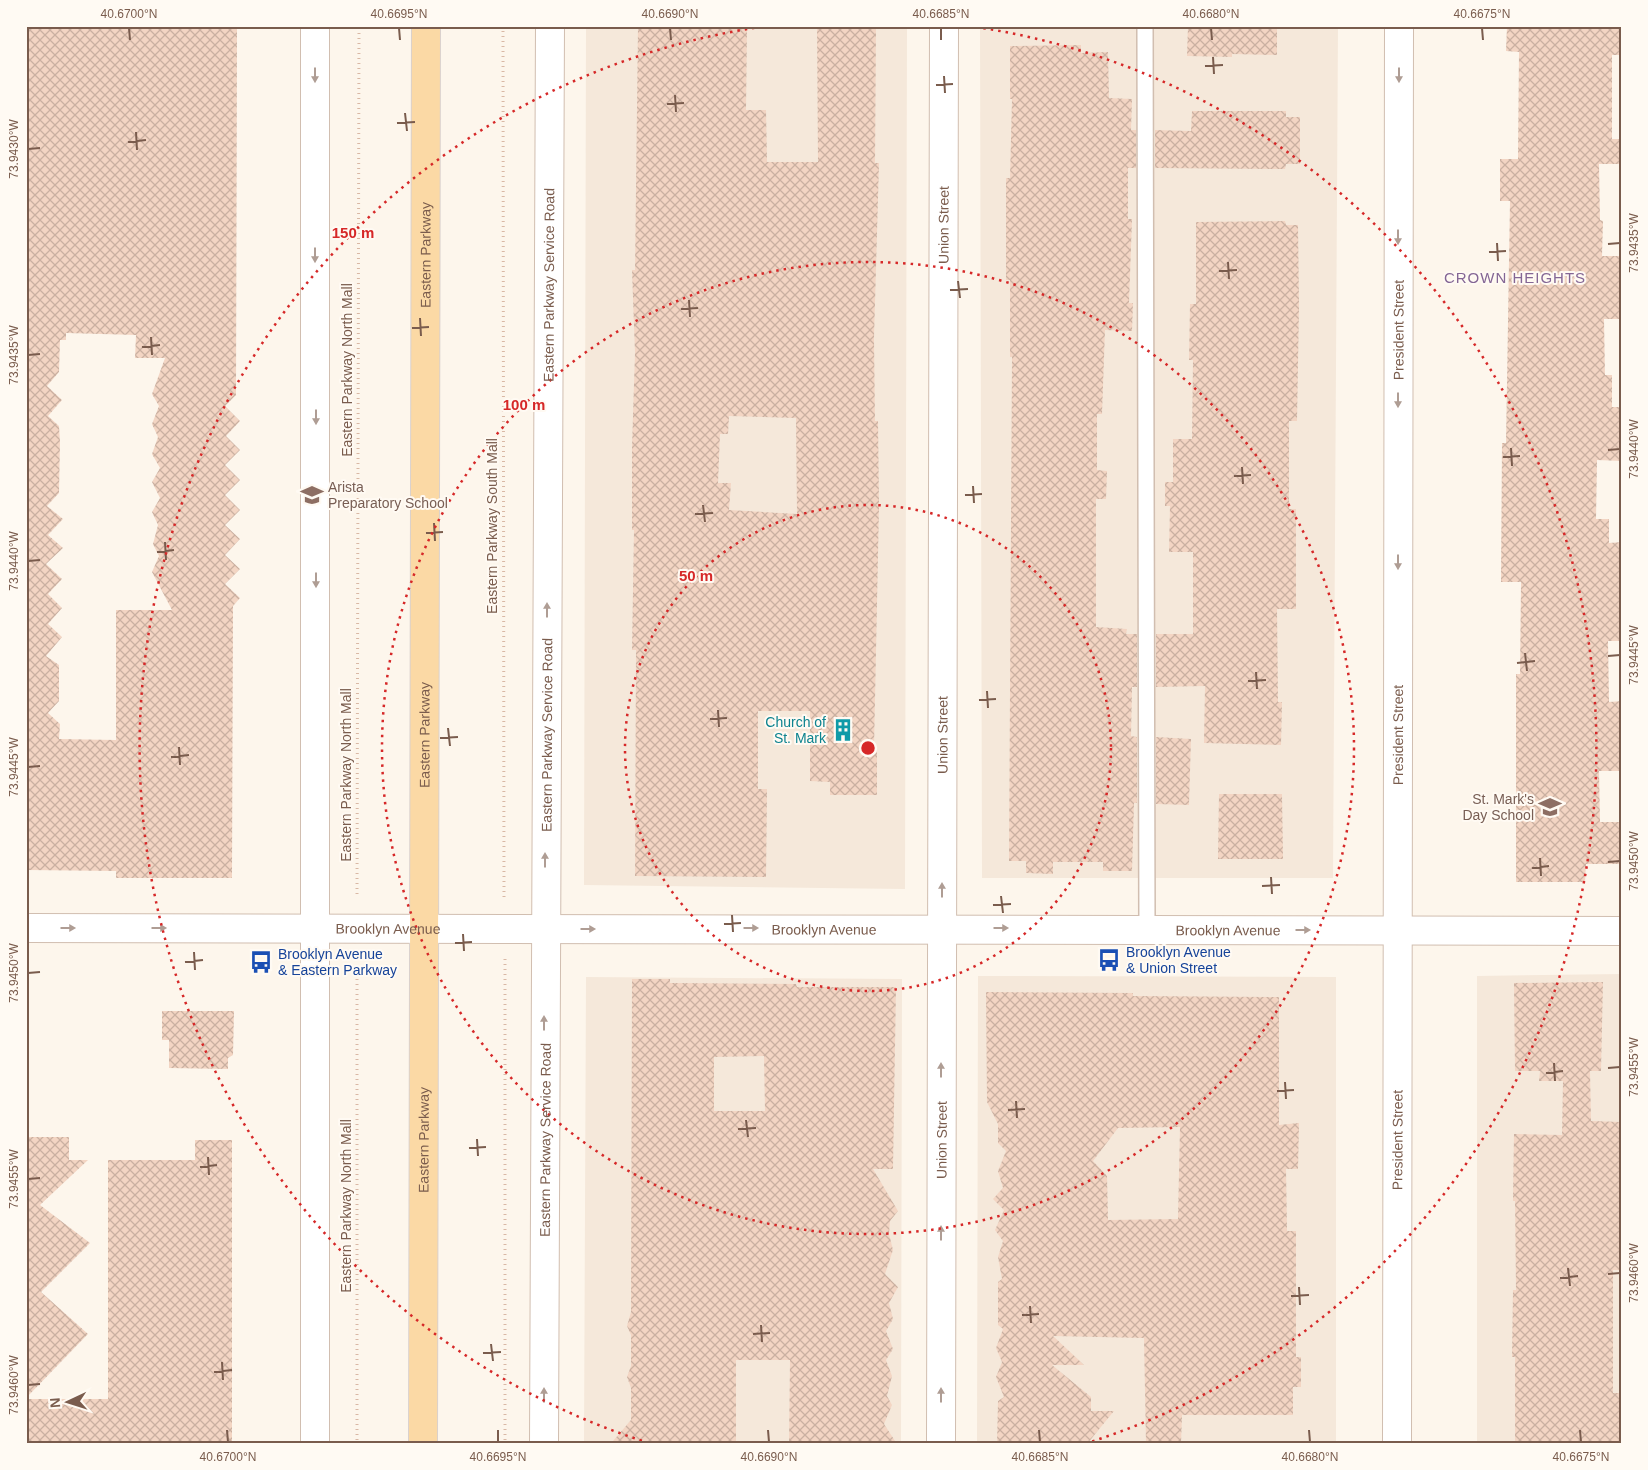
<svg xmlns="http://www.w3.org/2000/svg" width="1648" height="1470" viewBox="0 0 1648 1470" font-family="Arial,sans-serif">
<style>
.residential{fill:#f5e8da}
.building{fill:url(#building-cross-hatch);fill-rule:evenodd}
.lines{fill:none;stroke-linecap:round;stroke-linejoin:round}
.service-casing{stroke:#d1beb0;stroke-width:18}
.minor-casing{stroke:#d1beb0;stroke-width:30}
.primary-casing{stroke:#dad1cd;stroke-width:30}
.path{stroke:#d9b8a5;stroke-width:3;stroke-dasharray:1 4;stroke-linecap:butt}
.service{stroke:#fff;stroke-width:15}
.minor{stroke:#fff;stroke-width:28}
.primary{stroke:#fbd9a5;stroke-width:28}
.oneway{fill:#af9d94}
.ticks{fill:none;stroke:#7a5c4d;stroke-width:2}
.ring{fill:none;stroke:#d62828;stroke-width:2.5;stroke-dasharray:2.5 5}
.labels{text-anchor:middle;stroke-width:4;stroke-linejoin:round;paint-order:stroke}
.street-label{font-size:14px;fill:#7a5c4d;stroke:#fffaf3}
.education-label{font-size:14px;fill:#785e54;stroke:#fffaf3;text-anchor:start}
.culture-label{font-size:14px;fill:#0d838f;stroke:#fffaf3;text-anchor:end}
.transit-label{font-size:14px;fill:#164399;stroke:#fffaf3;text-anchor:start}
.neighbourhood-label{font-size:15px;letter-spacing:1px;fill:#846695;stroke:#fffaf3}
.centre{fill:#d62828;stroke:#fffaf3;stroke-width:2.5}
.ring-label{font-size:15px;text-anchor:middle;font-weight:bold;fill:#d62828;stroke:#fffaf3;stroke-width:4;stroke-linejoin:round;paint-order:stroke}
.neatline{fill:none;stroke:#7a5c4d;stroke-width:2}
.ticks-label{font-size:12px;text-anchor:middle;fill:#7a5c4d}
</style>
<defs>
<pattern id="building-cross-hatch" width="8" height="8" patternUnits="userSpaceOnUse" patternTransform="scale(1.25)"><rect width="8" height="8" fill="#f3d5c3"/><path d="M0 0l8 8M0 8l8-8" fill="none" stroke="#cab0a1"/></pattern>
</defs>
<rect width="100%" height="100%" fill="#fdf6ec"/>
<path class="residential" d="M586,26H907L905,889L584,885Z
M980,26H1338L1333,878H982Z
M1622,974V1444H1477V976Z
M978,976L1336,977V1444H977Z
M586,977L902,979L901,1444H584Z"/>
<path class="building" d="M26,26H237L236,395L225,406L240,421L226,436L240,450L225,465L240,480L225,495L240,510L225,525L240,539L225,555L240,569L225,584L240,598L233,606L232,878H116V871L26,870ZM66,333L136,335L135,358H165L152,394L159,406L152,424L158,437L152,454L160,468L152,482L160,498L152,512L158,525L153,544L159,556L152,572L172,610H116V740L59,739L60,724L48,713L59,701V665L46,656L62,637L48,624L62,608L48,594L62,579L46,564L63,548L48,535L63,519L47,506L59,493L60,442L59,426L48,416L62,400L47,386L59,372L60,340H66Z
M638,26H747L746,110H766L767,162H818L817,26H876L875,163H879L874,338L875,421H878L879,506L874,749H877V795H830V782L810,781V711H758V789H767L766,877L635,876L636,650H632L634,530H632V447L635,353L632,270H635ZM729,416L796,418L797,514L729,510L731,483H718L720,434H728Z
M1188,26H1277V55L1232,54V57L1187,56Z
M1507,26H1622V55H1612V139H1622V164H1599L1600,220L1603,221L1602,256H1622V319H1604L1605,375H1612V407H1622V461L1597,460L1596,519H1609V543L1622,542V641H1608L1609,702L1622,701V771H1599L1600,822H1622V864H1586L1585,882H1516V674H1520L1521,582H1501L1502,443H1506L1510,201H1500V159H1518L1519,52L1506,51Z
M1081,45V53L1108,52L1109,98L1132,99L1131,130H1136V168H1128V219H1132L1129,303H1133L1132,331L1105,330L1102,414H1097V470L1107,471L1106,499H1096V627L1127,629L1126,634H1137V687H1132L1131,736L1137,737V803H1134L1132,871H1103V862H1053V874L1026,873V861H1009L1012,357H1010V280H1006V178H1010L1012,99H1010V46Z
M1192,111H1286V117H1300V164H1286L1285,169L1155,168V130L1191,131Z
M1285,221L1286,225H1298L1299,306L1297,421H1289V509H1296V609H1277L1278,702H1282L1281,745L1204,743L1205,686L1156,687V634H1193V552H1169L1170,506H1165V482H1173V439H1192L1193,360H1189L1190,304H1196V222Z
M1156,737L1191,739L1189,805L1156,804Z
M1219,794H1282L1283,859H1218Z
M632,979H670V983L796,984L797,987H896L893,1169H873L898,1211L890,1221L889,1234L893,1250L885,1274L898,1287L889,1303L893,1319L886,1331L893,1349L886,1360L892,1376L887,1396L892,1405L884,1424L897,1444H789L790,1360H736V1442L613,1441L631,1420V1388L627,1377L631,1366V1335L627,1326L631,1312ZM764,1056L765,1111H714V1057Z
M1603,982L1601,1071H1590L1591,1121L1622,1122V1270H1613V1393H1619V1442L1515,1441V1357H1512L1513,1290H1516L1515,1201H1513L1514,1134L1562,1135L1563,1081H1539L1540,1071H1515L1514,983Z
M986,992L1133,993V996L1279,997V1125L1299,1123L1298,1169H1286L1287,1231H1296V1357H1301V1387H1293V1415H1182L1181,1444H1146L1144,1338L1053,1336L1084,1365H1052L1091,1397V1411H1114L1087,1444H997L998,1401L1004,1397L996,1377L1002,1362L996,1348L1003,1329L998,1325V1282L1002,1279L998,1257L1003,1241L995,1230L1004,1210L993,1199L1003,1188L998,1171L1006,1151L998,1143V1124L987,1102ZM1180,1127L1178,1219L1108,1220L1107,1176L1093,1161L1118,1128Z
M162,1011H234L233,1055L228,1058V1069L169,1068V1040H162Z
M26,1137H69V1160H88L40,1205L90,1243L41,1292L88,1334L26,1398Z
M195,1140H232V1444H26V1399H108V1160H195Z"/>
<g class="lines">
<defs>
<path id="service" d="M1145,26L1147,929"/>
<g id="minor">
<path d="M315,26V1444"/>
<path id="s1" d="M26,928L1622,931"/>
<path id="s2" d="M544,1444L550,26"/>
<path id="s3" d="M941,1444L944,26"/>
<path id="s4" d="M1397,1444L1399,26"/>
</g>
<g id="primary">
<path id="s5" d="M423,1444L426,26"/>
</g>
</defs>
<use href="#service" class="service-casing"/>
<use href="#minor" class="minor-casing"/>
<use href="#primary" class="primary-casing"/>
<path class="path" d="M503,26L504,898
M357,894L359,26
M505,959V1444
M357,969V1444"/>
<use href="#service" class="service"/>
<use href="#minor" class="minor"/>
<use href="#primary" class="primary"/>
</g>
<defs><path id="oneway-solid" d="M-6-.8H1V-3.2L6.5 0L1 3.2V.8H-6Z" transform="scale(1.25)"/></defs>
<g class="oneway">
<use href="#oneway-solid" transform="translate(315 75) rotate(90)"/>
<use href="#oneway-solid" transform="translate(1399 75) rotate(90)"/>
<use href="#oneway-solid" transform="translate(1398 237) rotate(90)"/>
<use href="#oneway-solid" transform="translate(315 255) rotate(90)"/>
<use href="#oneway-solid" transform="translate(1398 400) rotate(90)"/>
<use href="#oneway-solid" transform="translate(316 417) rotate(90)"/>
<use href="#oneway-solid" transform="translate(1398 562) rotate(90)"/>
<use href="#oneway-solid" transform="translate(316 580) rotate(90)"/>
<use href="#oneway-solid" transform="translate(547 610) rotate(-90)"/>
<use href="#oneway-solid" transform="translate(545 860) rotate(-90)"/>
<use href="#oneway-solid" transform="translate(942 890) rotate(-90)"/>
<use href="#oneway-solid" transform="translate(68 928)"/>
<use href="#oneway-solid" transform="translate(159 928)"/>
<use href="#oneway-solid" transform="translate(751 928)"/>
<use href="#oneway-solid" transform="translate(1001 928)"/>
<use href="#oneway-solid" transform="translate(588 929)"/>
<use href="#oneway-solid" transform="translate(1303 930)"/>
<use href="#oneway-solid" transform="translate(544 1023) rotate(-90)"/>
<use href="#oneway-solid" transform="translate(941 1070) rotate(-90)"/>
<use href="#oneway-solid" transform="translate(941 1233) rotate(-90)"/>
<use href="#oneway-solid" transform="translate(544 1395) rotate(-90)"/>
<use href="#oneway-solid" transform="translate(941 1395) rotate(-90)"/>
</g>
<path class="ticks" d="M129,28L130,40M399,28L400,40M670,28L671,40M941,28V40M1211,28L1212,40M1482,28L1483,40M1213,57L1214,74M1205,66L1223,65M944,76L945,93M936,85L953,84M675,95L676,112M667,104L684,103M405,113L407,131M397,123L415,122M136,132L137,150M128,142L146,140M28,149L40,148M1497,243L1498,261M1608,244L1620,243M1489,252L1506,251M1228,262L1229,279M1219,271L1237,270M958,281L960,298M950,290L968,289M689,300L690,317M681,309L698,308M420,318L421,336M412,328L429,327M151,337L152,355M142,347L160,345M28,355L40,354M1511,448L1512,466M1608,450L1620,449M1503,457L1520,456M1242,467L1243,484M1234,476L1251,475M973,486L974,503M965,495L982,494M703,505L705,522M695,514L713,513M434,523L435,541M426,533L443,532M165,542L166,560M157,552L174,550M28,561L40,560M1525,653L1527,671M1608,656L1620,655M1517,663L1535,661M1256,672L1257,689M1248,681L1266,680M987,691L988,708M979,700L996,699M718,710L719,727M710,719L727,718M448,728L450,746M440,738L458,737M179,747L180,765M171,757L189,755M28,767L40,766M1540,858L1541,876M1608,862L1620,861M1532,868L1549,866M1271,877L1272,894M1262,886L1280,885M1001,896L1003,913M993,905L1011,904M732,915L733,932M724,924L741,923M463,934L464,951M455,943L472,942M194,952L195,970M185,962L203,960M28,973L40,972M1554,1063L1555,1081M1608,1068L1620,1067M1546,1073L1563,1071M1285,1082L1286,1099M1277,1091L1294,1090M1016,1101L1017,1118M1008,1110L1025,1109M746,1120L748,1137M738,1129L756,1128M477,1139L478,1156M469,1148L486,1147M208,1157L209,1175M200,1167L217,1165M28,1179L40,1178M1568,1268L1570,1286M1608,1274L1620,1273M1560,1278L1578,1276M1299,1287L1300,1305M1291,1296L1309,1295M1030,1306L1031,1323M1022,1315L1039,1314M761,1325L762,1342M753,1334L770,1333M491,1344L493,1361M483,1353L501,1352M222,1362L223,1380M214,1372L232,1370M28,1385L40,1384M227,1430L228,1442M498,1430V1442M768,1430L769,1442M1039,1430L1040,1442M1309,1430L1310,1442M1580,1430L1581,1442"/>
<g class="ring">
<circle cx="868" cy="748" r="243"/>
<circle cx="868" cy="748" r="486"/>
<path d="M649 1443A729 729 0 0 1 760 27M976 27A729 729 0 0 1 1087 1443"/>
</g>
<defs>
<symbol id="school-bare" viewBox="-9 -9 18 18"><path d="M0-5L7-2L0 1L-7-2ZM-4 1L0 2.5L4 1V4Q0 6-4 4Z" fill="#8d6e63" stroke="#fffaf3" stroke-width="2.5" paint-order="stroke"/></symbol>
<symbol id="building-bare" viewBox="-9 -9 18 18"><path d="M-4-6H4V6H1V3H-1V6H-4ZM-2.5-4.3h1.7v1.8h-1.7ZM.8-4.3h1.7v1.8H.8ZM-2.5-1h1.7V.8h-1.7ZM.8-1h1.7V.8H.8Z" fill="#0f9aa8" stroke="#fffaf3" stroke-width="2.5" paint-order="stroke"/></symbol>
<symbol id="bus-bare" viewBox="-9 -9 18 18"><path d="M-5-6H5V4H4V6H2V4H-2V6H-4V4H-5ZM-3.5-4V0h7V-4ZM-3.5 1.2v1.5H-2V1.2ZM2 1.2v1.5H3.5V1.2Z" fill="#1a4fb4" stroke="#fffaf3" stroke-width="2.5" paint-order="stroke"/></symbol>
</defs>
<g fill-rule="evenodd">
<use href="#school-bare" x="296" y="479" width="32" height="32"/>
<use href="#building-bare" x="827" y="714" width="32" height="32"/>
<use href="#school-bare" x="1534" y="791" width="32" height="32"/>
<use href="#bus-bare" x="1093" y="944" width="32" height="32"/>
<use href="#bus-bare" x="245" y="946" width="32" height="32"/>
</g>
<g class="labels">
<g class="street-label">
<text dy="5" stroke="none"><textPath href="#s3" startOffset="1219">Union Street</textPath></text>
<text dy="5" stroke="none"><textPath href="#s5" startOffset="1189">Eastern Parkway</textPath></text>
<text dy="5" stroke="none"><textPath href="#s2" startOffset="1159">Eastern Parkway Service Road</textPath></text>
<text dy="5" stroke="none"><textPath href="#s4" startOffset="1114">President Street</textPath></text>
<text transform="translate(347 370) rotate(-90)" y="5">Eastern Parkway North Mall</text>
<text transform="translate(492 526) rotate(-90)" y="5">Eastern Parkway South Mall</text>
<text dy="5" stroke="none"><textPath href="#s5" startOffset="709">Eastern Parkway</textPath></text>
<text dy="5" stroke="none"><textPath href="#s2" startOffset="709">Eastern Parkway Service Road</textPath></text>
<text dy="5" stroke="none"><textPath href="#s3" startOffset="709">Union Street</textPath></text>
<text dy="5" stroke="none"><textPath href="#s4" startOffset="709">President Street</textPath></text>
<text transform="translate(346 775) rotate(-90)" y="5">Eastern Parkway North Mall</text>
<text dy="5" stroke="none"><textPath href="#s1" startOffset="362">Brooklyn Avenue</textPath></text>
<text dy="5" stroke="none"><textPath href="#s1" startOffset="798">Brooklyn Avenue</textPath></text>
<text dy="5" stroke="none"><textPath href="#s1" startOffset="1202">Brooklyn Avenue</textPath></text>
<text dy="5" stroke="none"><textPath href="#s5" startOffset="304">Eastern Parkway</textPath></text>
<text dy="5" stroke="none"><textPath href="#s2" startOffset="304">Eastern Parkway Service Road</textPath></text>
<text dy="5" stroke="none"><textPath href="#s3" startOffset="304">Union Street</textPath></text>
<text dy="5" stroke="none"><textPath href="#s4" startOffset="304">President Street</textPath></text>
<text transform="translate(346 1206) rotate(-90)" y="5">Eastern Parkway North Mall</text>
</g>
<g class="education-label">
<text x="328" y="492">Arista<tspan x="328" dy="16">Preparatory School</tspan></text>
<text x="1534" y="804" text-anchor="end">St. Mark's<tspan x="1534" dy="16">Day School</tspan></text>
</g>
<g class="culture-label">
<text x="826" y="727">Church of<tspan x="826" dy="16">St. Mark</tspan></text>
</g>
<g class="transit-label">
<text x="1126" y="957">Brooklyn Avenue<tspan x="1126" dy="16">&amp; Union Street</tspan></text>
<text x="278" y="959">Brooklyn Avenue<tspan x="278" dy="16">&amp; Eastern Parkway</tspan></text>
</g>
<g class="neighbourhood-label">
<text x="1515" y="283">CROWN HEIGHTS</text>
</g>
</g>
<circle cx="868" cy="748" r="8" class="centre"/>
<g class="ring-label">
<text x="353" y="238">150 m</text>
<text x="524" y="410">100 m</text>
<text x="696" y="581">50 m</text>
</g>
<rect width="1648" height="1470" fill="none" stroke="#fffaf3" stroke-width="55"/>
<g transform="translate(68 1402) rotate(266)" stroke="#fffaf3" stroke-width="4" paint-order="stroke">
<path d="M0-4L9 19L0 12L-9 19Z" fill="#7a5c4d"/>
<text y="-8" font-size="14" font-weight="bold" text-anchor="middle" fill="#7a5c4d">N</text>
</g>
<rect x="28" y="28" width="1592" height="1414" class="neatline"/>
<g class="ticks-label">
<text x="129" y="18">40.6700°N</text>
<text x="399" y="18">40.6695°N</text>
<text x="670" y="18">40.6690°N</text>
<text x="941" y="18">40.6685°N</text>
<text x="1211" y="18">40.6680°N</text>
<text x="1482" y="18">40.6675°N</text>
<text transform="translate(14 149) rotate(-90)" y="4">73.9430°W</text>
<text transform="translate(1634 243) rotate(-90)" y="4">73.9435°W</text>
<text transform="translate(14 355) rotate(-90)" y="4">73.9435°W</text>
<text transform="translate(1634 449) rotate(-90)" y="4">73.9440°W</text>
<text transform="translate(14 561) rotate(-90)" y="4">73.9440°W</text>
<text transform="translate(1634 655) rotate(-90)" y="4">73.9445°W</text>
<text transform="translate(14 767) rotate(-90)" y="4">73.9445°W</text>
<text transform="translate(1634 861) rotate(-90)" y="4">73.9450°W</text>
<text transform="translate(14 973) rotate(-90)" y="4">73.9450°W</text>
<text transform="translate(1634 1067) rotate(-90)" y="4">73.9455°W</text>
<text transform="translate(14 1179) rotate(-90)" y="4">73.9455°W</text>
<text transform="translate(1634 1273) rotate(-90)" y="4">73.9460°W</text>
<text transform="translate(14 1385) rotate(-90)" y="4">73.9460°W</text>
<text x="228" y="1461">40.6700°N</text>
<text x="498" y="1461">40.6695°N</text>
<text x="769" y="1461">40.6690°N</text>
<text x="1040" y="1461">40.6685°N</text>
<text x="1310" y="1461">40.6680°N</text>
<text x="1581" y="1461">40.6675°N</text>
</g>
</svg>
